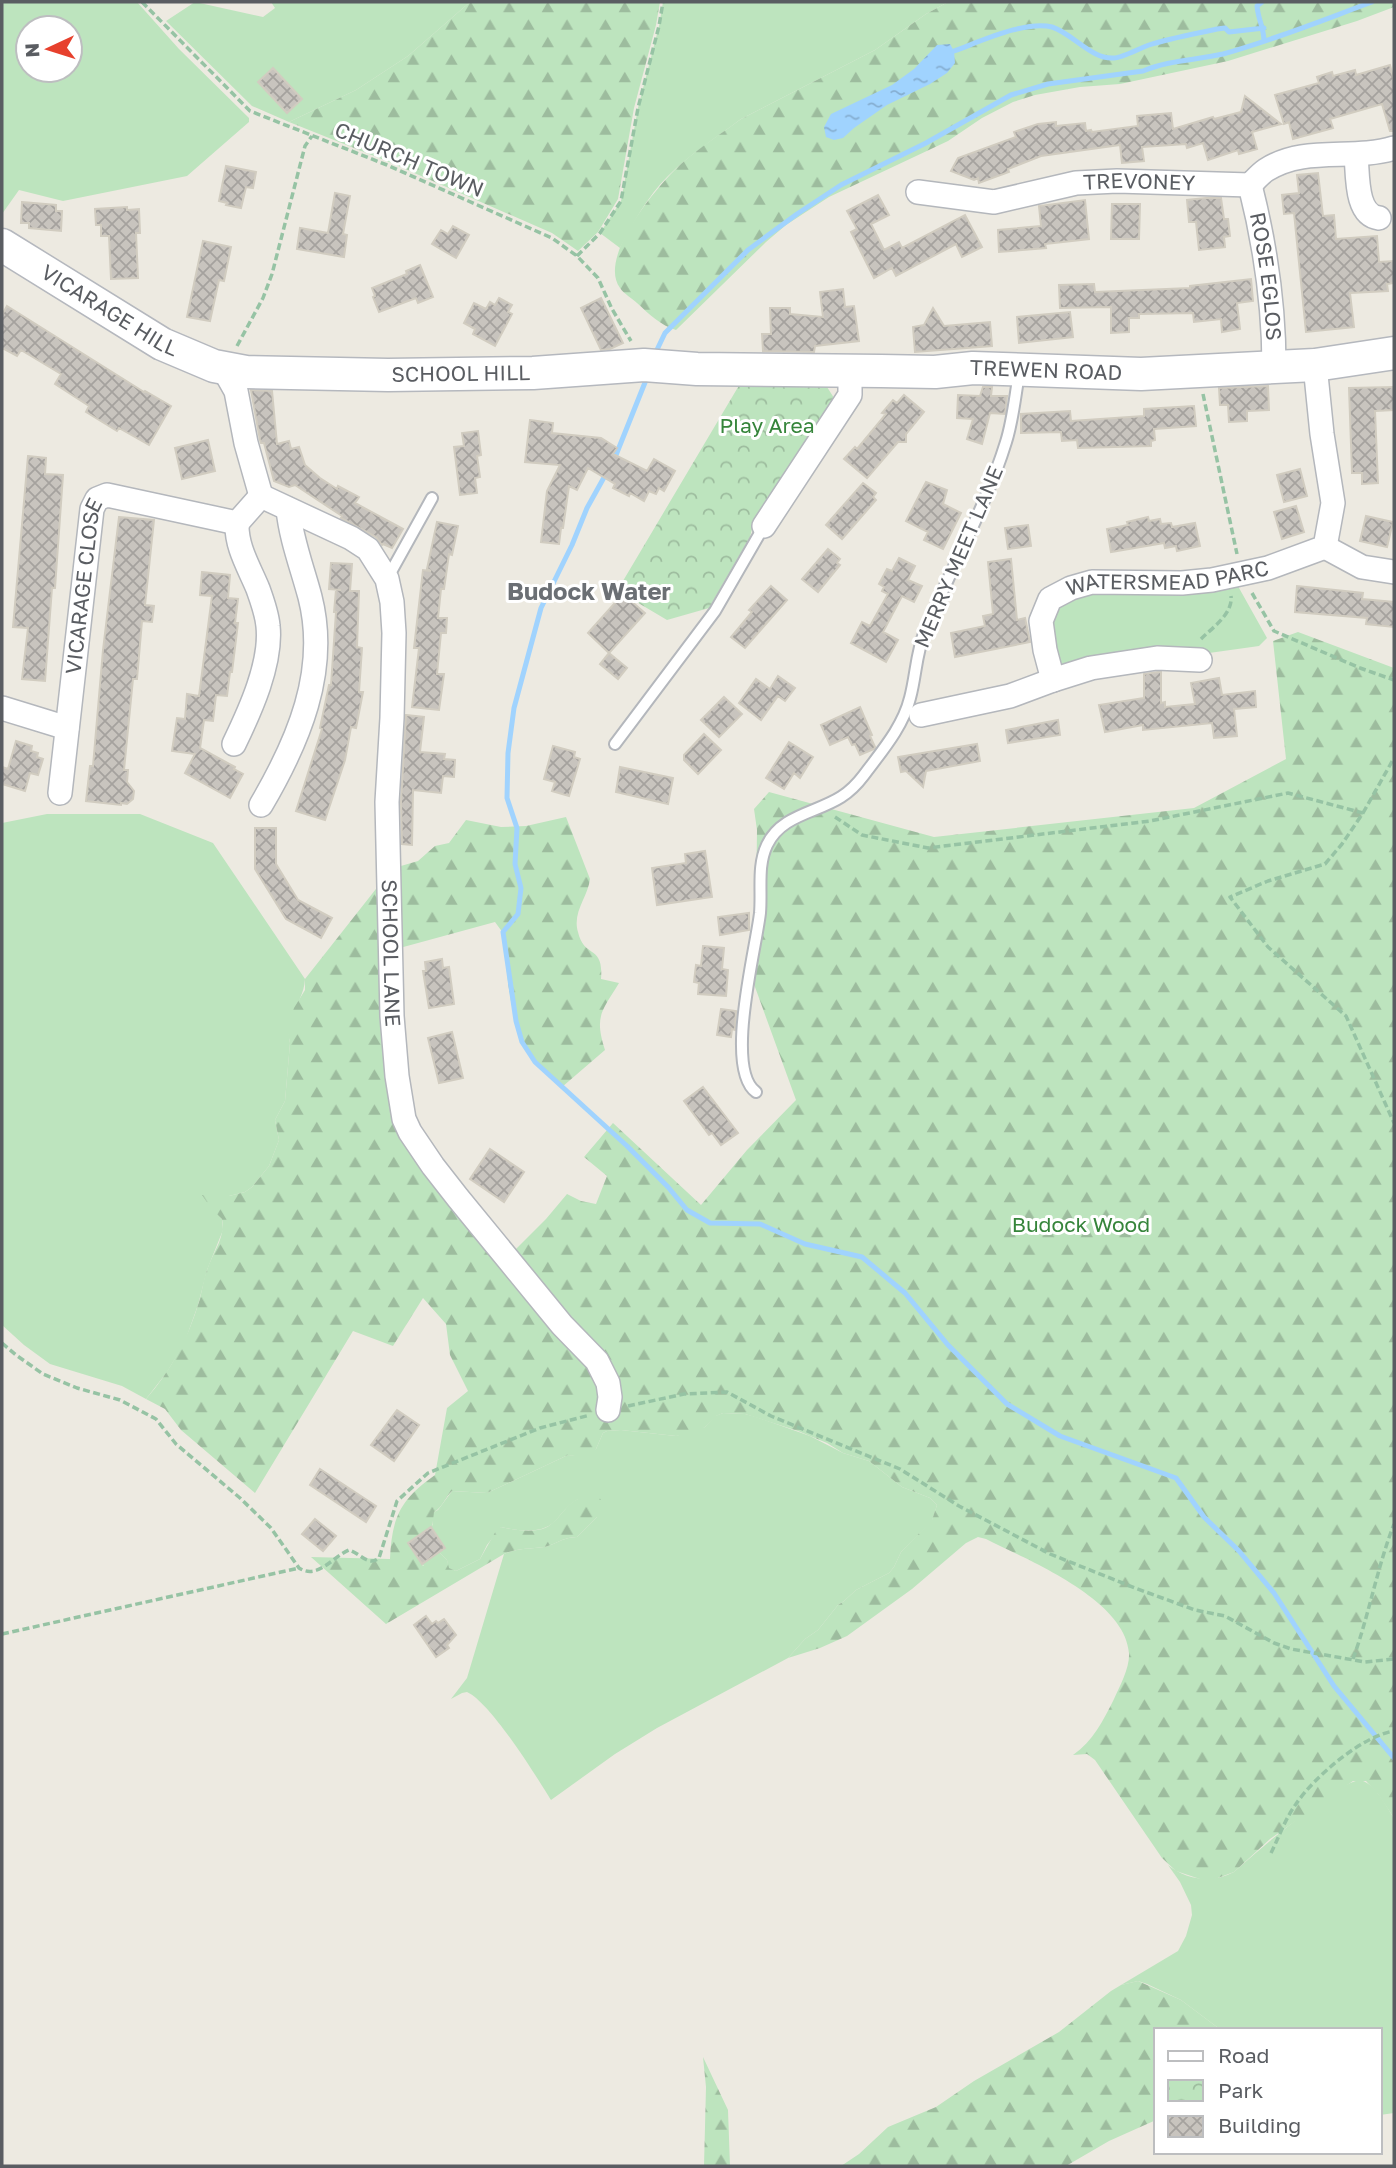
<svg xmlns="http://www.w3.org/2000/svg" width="1396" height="2168" viewBox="0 0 1396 2168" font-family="'Golos Text',sans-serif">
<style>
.grass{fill:#bde4be;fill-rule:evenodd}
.forest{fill:url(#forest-firs)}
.park{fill:url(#park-crowns)}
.water{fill:url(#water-ripples)}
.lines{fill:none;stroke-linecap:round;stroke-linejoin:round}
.stream{stroke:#a0d3fe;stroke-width:5}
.building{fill:url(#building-cross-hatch);stroke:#d1ccc0;stroke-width:2}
.lane-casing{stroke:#b4b7bc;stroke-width:14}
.street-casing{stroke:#b4b7bc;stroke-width:26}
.secondary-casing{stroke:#b5b8be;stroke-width:35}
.path{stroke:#96c3a4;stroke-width:3.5;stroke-dasharray:7 3.5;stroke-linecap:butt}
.lane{stroke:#fff;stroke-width:10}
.street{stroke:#fff;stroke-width:23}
.secondary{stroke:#fff;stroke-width:32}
.labels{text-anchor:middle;stroke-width:6;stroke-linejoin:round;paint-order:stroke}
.street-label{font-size:21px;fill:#5a5d62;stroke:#fff}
.park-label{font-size:21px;fill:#36853b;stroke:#fff}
.quarter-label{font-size:24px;font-weight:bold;fill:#6b6f74;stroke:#fff}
</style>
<defs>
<pattern id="forest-firs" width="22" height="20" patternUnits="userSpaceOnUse" patternTransform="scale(1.75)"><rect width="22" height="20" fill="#bde4be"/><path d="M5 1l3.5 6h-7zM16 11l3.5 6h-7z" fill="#9dbc9e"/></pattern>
<pattern id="park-crowns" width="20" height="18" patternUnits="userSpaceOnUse" patternTransform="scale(1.75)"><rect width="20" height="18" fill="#bde4be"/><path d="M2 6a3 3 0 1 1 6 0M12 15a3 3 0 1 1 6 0" fill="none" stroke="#9dbc9e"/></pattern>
<pattern id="water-ripples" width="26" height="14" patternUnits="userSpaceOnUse" patternTransform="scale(1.75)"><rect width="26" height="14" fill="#a0d3fe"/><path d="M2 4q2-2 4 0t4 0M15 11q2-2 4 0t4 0" fill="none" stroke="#85aed1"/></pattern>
<pattern id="building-cross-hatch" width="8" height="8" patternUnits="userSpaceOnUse" patternTransform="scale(1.75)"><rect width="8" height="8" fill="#c8c4be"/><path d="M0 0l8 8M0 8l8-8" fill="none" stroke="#a5a29e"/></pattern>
</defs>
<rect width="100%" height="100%" fill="#edeae1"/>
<path class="grass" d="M2,2H137L179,49L249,118V122L187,176L63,201L19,190L2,214ZM28,28H70V70H28Z
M195,2L263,17L275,8L271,2H470L408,56L356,90L289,122L252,106L166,21Z
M663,2H948L926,14L875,50L741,119C716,138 690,154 668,176C647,197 633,223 620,248L600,233L621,201L638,108L659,26Z
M1234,579L1267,638L1259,646L1059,674L1050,658L1053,600L1072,591Z
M47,814H140L213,843L305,979C304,1002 284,1017 290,1043L285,1101L275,1120L279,1140L269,1166L252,1187L245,1192L229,1196H203L222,1219L223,1230L207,1270L198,1305L184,1344L167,1372L146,1399L122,1386L50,1364L24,1345L2,1325V823Z
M723,1413L745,1414L756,1417L810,1436L843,1453L869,1461L902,1487L930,1498L937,1505L932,1521L901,1552L894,1567L889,1573L856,1590L844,1601L838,1605L818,1630L805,1639L788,1658L657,1728L615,1754L551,1800C536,1776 491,1703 467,1692L462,1693L451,1699L467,1678L504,1554C517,1548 530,1549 544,1547C558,1544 560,1538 577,1537L597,1517L578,1499C567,1506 565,1510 557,1519C544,1535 519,1531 501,1527L487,1545L480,1559L456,1571L448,1568L447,1560L439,1552L433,1560L424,1566L408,1543L433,1525L432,1516L434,1512L438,1510L452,1491L487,1493L568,1455L579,1456L596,1449L603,1433L607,1431L621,1430L676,1436L705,1427L715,1416Z
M1359,1780C1375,1782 1385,1805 1394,1818V2113L1380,2115V2030H1221L1181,2000L1147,1984L1138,1981L1121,1985L1178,1951L1186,1936L1192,1915L1191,1905L1180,1882L1168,1865C1187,1880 1212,1884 1234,1872C1263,1846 1293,1821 1325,1799C1336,1792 1346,1783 1359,1780Z"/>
<path class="forest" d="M470,2H660L656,25L634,108L618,199L598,232L578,251L552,233L389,162L289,122L356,90L408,56Z
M948,2H1394V7L1357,21L1228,61L1120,84L1080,87L1035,95L1013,102L982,118L948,141L829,197L786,225L766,242L676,330C661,326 648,313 637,303C632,298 624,294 620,288C597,257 658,185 681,164C700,147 721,134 741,119L875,50L926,14Z
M1298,632L1394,668V1818L1378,1794L1366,1781H1353L1270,1839L1234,1872L1215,1879H1200L1176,1871L1162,1858L1095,1760L1087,1754L1073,1755C1093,1741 1103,1721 1114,1699C1120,1686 1130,1667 1129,1653C1125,1599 1027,1560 986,1539L978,1537L966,1543L912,1589L847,1636L820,1648L788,1658L805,1639L818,1630L838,1605L844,1601L856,1590L889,1573L894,1567L901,1552L932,1520L937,1505L930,1498L902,1487L869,1461L843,1453L827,1443L798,1431L745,1414L723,1413L716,1416L705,1427L695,1433L676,1436L621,1430L607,1431L603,1433L596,1449L588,1458L568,1455L487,1493L452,1491C445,1497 443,1507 434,1512L432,1529L408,1543L423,1566L432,1560L431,1558L439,1552L447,1560L449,1568L456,1571L480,1559L497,1529L501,1527C514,1530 533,1533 545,1528C566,1518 566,1492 599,1497L603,1503L597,1517L577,1537C560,1538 558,1544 544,1547C530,1549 517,1548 504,1554L386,1624L311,1557L390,1559C392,1517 400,1500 435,1475L447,1408L468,1391L450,1355L446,1324L423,1298L393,1346L353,1331L255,1493L181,1430L165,1409L146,1399C171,1371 188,1338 199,1302C202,1292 203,1281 207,1270C212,1254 226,1237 222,1219L211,1208L202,1195L229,1196L245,1192L252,1187L269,1166L279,1140L275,1120L285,1101L290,1043L287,1028L294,1008L305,990V979L383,880L395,1107L511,1254L546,1219L567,1194L581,1201L596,1204L607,1176L584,1157L613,1123L701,1205L747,1150L796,1100L747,965L756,908L757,830L754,809L769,792L934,837L1194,808L1286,759L1273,641Z
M566,817L590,879C588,897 572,912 578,932C584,959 604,944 601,979L619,983C602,1011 594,1016 605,1050L562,1087C553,1078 541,1070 534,1060C508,1026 508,974 503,933L495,922L396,949L394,868L418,861L435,846L449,843L466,820L501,827L526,826Z
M1138,1981L1181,2000L1221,2030H1156V2120L1109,2141L1066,2166H841L859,2154L888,2127L936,2107L974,2081L1059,2032L1111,1991L1121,1985Z
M703,2057L728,2110L730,2166H704L706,2087Z"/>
<path class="park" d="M744,377L807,379L827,387L836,401L753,525L750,537L709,608L667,620L640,604L620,586Z"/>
<path class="water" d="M950,44L954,51L955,63L947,73L930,84L887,105L854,128L843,138L834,140L826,137L824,127L831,114L892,85L914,69L937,45Z"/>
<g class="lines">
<path class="stream" d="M1262,2L1257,6C1258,19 1264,28 1264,41
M954,51C979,42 1026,20 1052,27C1072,33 1092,60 1114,58C1122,58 1140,48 1149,45C1171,38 1194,34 1217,29L1225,28L1229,32L1264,28
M654,356L665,333L748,250L797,214L841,185L926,143L1011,95L1048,84L1143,71C1169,60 1197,60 1223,54C1274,40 1323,20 1372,2
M614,460L648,375
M607,472L587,508L572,545L541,608L514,708L508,753L507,798L517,828L515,864L521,888L518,914L503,932L516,1021L522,1042L535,1062L627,1146L668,1187L687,1210L710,1223L760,1224L805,1244L862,1257L905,1293L948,1345L1007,1404L1060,1436L1176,1478L1204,1517L1239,1551L1274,1593L1334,1686L1394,1758"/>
</g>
<path class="building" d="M1390,65L1394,81V131H1390L1382,104L1330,119L1333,128L1293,139L1289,122L1284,124L1275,95L1319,83L1317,77L1332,72L1333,76L1355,70L1356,75Z
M273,68L302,99L287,113L258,82Z
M1245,96L1281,124L1252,132L1257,149L1239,154L1238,150L1208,160L1203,143L1187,148L1186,144L1142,147L1144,161L1122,163L1120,145L1041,156L1008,169L1009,172L979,183L978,178L974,180L951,171L958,158L1016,137L1014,132L1038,124L1056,122V126L1085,123L1086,131L1091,130L1092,132L1138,126L1137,116L1171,113L1173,129L1213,117L1214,119L1241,112Z
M226,166L256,172L253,188L246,187L241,208L226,205L227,203L219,201Z
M1318,173L1323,216L1334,215L1336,239L1377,236L1379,262L1394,261V283L1387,284L1388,291L1350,293L1354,327L1306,332L1294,213L1284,214L1282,195L1299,193L1297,175Z
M335,193L350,196L343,234L347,235L344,257L297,249L300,228L328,233Z
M878,195L889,215L871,224L884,250L899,242L902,248L965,215L982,247L962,257L956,244L896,276L892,268L874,278L851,232L857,229L847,211Z
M1206,198H1221L1224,219H1228L1230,236L1224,237L1225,247L1199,250L1196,222H1189L1187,200Z
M1085,200L1089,239L1045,244L1046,248L999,252L998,230L1041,226L1039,206Z
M22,202L56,205V211H62L61,231L29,228V223H21Z
M1112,204H1140L1139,239H1111Z
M127,207V210L139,209L140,233H136L138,278L111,279L109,236H101V225H96L95,209Z
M453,226L469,235L456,258L432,244L441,230L448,234Z
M203,241L231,247L224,281L219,280L210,321L187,317Z
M420,265L433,297L418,303L416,298L379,312L373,297L375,296L372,288L407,274L406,271Z
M1251,279L1253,301L1237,303L1240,329L1222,332L1221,319L1194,322L1193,313L1139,314V318H1129V332L1111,333V307L1060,308L1059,285L1094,284L1095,292L1190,288V286Z
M843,289L845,307L854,306L859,341L815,346L814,352L763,351L762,334H771L770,308H790V314L823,317L820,292Z
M499,298L512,305L508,312L512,314L495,346L473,334L475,329L464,323L474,303L486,309L490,302L495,305Z
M601,298L623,343L610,349L601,350L581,308Z
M7,306L144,392L145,391L171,406L149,445L119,428L117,431L86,412L89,406L55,384L61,374L21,350L17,356L2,348V315Z
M933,308L944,326L990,322L992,346L915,352L913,327L924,325Z
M1070,312L1073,337L1019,343L1017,317Z
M1268,386L1269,410L1247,411V421L1229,422L1228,405H1220L1219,388Z
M983,387H992L991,396H1007L1005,414L990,413L982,444L967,439L973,419L957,418L958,395L980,396Z
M1394,387V410L1375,411L1378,483L1362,484V473H1352L1349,388Z
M251,390L272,391L277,444L289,441L291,449L299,447L305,465L320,478L337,489L338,486L359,497L355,503L403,529L392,548L383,544L382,545L376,537L341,518L342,516L295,485L289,487L274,481L264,443H261L260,440Z
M904,395L924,412L906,434V442H898L867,478L844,459L855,447L857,449L886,414L882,413L893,400L897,403Z
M1194,406L1196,426L1154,429L1155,440L1151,441V446L1078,448L1077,440L1062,441L1061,432L1021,433V414L1070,411L1071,421L1144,416V409Z
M530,420L553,423L552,433L601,438L617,448L613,454L647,471L654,459L675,471L664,491L659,488L656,494L649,491L644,501L630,493L629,496L613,488L615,484L588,468L577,490L569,486L563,528H561L559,544L541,542L547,491L560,465L525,462Z
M478,431L481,455L477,456L480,477L475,478L477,493L460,495L454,447L464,446L462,433Z
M208,440L215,471L182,479L175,448Z
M28,456L46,458L45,474L63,475L55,588H52L45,681L22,679L28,628L13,627Z
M1300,469L1307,496L1284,502L1277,475Z
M926,482L947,490L943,504L961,513L943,549L924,540L928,532L906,521Z
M863,483L876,493L873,497L876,500L842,539L826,525Z
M1296,506L1304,532L1282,539L1274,512Z
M1366,516L1393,522L1387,547L1360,541Z
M119,517L154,520L145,605L154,606L152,622L142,621L137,679H133L124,770H128L127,782L134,791L133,799L127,804L121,803V805L86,801L90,766H93L103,650Z
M1148,517L1149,521L1160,519L1161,524L1171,523L1172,527L1195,523L1200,546L1177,551L1176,546L1165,548L1164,543L1111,552L1107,529L1128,525L1127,522Z
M437,522L458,526L452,555L449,554L444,589H441L438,618H447L446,633H441L437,674H444L439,710L412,707L419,648H414L423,570L431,571L427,569Z
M1028,525L1031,546L1008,549L1005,528Z
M828,549L840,559L837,563L840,565L818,592L802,579Z
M899,558L915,566L908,580L922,586L914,602L902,596L883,632L898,640L886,662L851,643L862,622L870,626L888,594L882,591L884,587L879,584L887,569L892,571Z
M1011,559L1017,620L1025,618L1030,642L955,657L951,633L985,626L983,616L993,614L988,562Z
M331,563L352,564L350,591H359L357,647L362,648L359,692H363L356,728L351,727L345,760L325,820L296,811L322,729L320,728L329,685H331L336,612H334L336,590H341L329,589Z
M202,572L230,575L228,598L238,599L235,623H238L232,672H230L227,696L216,695L213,721L204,720L200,748L235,767L234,769L243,774L230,798L185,773L195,754L172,751L177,718L185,719L187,694L199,696L212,596L200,595Z
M771,586L787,600L745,648L731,637L752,612L749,610Z
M1297,586L1363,593L1362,599L1394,602V627L1366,624L1367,618L1295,612Z
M623,594L645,613L609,653L588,633Z
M609,653L627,668L618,679L600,664Z
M1158,672H1161V703L1165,702V707L1195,704L1191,683L1219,678L1222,695L1255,691L1256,707L1234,709L1237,736L1214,738L1212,723L1143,730V725L1105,732L1099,705L1144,698V674Z
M778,676L795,688L785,701L778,696L761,720L739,703L756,679L770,689Z
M724,697L742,714L719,737L701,720Z
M860,707L872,735L870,736L875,747L874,749L860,755L855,744L852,745L848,737L830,745L821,725Z
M406,715L424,717L420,752L445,754L444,759L455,760L454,777L443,776L441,793L413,790L412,845L402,844L401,802Z
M1058,720L1060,735L1008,743L1006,730Z
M704,734L721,750L698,774L684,760V755Z
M16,741L32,746L31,751L38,753L37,757L43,759L38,775L30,773L25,791L2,784V767L8,769Z
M789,742L813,757L800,778L794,773L784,789L766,778Z
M977,744L980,761L926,771L923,787L906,771L901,772L898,757Z
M553,746L575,752L574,757L580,759L569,796L552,791L555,782L544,779Z
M620,767L673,778L668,804L616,792Z
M255,828H276V864L298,900L332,918L321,938L286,919L255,869Z
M705,851L712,897L657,905L652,868L686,863L685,854Z
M749,913V930L720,935L718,917Z
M703,946L724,948L722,969L728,970L726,996L698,994L699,983L694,982L696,965L701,966Z
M442,959L443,968L449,967L454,1004L429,1008L423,971H426L425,962Z
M721,1009L736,1011L735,1030L732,1029L731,1037L717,1035Z
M452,1032L463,1078L439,1083L428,1038Z
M703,1087L738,1133L721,1145L712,1133L709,1135L684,1101Z
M490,1149L524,1172L504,1202L470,1179Z
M397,1410L419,1425L394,1461L371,1445Z
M320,1469L376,1506L366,1522L310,1485Z
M315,1519L336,1536L323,1551L302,1534Z
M431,1527L445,1548L422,1564L408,1543Z
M426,1616L432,1624L436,1621L438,1623L444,1619L456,1635L447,1645L449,1648L436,1657L414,1625Z"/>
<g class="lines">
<defs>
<path id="lane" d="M387,579L432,498
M615,744L715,611L764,526
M756,1092C724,1069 756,949 760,913C762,890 757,866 767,845C781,815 816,813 841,797C849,792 858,783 864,775C881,752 903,727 910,698C916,676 916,653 925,631C951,568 986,507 1006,442C1013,420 1015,396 1019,374"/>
<g id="street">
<path d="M1356,155C1358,174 1355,215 1379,218"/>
<path id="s1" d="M1250,185C1265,244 1274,306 1274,367"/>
<path id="s2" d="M918,192L994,202L1076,183L1117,181L1250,185C1255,180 1260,174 1266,170C1305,145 1352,161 1394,148"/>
<path d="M223,368L236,391L246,443L261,496"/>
<path id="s3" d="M261,496L351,538L368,549L387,579L392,602L394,633L392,718L387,802L392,1016L397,1076L404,1119L410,1132L433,1166L458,1198L562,1325L597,1361L608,1383L610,1397L608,1410"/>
<path d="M764,526L850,395V371"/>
<path d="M1325,547L1362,567L1394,572"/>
<path id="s4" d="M1200,660L1157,658L1091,668L1053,680L1045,650L1041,621L1050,599L1071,588L1092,582L1182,583L1212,580L1268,568L1325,547L1333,503L1322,434L1315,365"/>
<path d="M2,708L67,728"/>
<path d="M921,715L1010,696L1053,680"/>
<path d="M234,744C250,711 272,663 268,626C267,614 262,600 258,589C249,567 236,547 237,523"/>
<path id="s5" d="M60,793L92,509L97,499L107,495L237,523L261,496"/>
<path d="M261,805C298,742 329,671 310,597C302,567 291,539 288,509"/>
</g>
<g id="secondary">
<path id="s6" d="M2,245L162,344L214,366L246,372L388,375L533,373L644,365L697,369L881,371L935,372L973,368L1141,374L1315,365L1394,353"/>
</g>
</defs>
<use href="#lane" class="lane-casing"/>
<use href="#street" class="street-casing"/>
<use href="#secondary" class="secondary-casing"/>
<path class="path" d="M142,2L250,111L387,165L552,238L577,256L598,278L612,309L631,341
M577,256L600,233L621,201L638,108L659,26L663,2
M237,346L263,298L272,274L305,146L312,136
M1203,394L1237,554
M1252,593L1274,631L1360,668L1394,680
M1201,639C1213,627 1233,614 1231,596
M1363,813L1394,758
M835,817L862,835L928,848L1150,821L1288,793L1363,813L1342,844L1325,864L1268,881L1230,897L1268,947L1346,1016L1394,1123
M2,1343L16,1355L43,1374L77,1388L120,1400L156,1419L176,1444L240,1498L271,1528L299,1568C318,1580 332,1557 349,1550C360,1553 368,1567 379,1558L397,1501L428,1473L540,1428L590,1415
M628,1406L684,1394L727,1392L771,1416L900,1469L959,1506L1050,1554L1135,1588L1195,1610L1225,1616L1274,1643L1291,1649L1365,1662L1394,1659
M2,1634L299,1568
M1353,1659C1369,1615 1377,1568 1394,1524
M1271,1853C1279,1837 1285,1819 1296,1804C1314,1777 1362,1736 1394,1731"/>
<use href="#lane" class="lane"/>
<use href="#street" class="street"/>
<use href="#secondary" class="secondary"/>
</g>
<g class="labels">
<g class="street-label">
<text transform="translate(409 160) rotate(23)" y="7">CHURCH TOWN</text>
<text dy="7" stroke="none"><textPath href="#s2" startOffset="224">TREVONEY</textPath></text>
<text dy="7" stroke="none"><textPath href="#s1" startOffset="93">ROSE EGLOS</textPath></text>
<text dy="7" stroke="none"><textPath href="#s6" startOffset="126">VICARAGE HILL</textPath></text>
<text dy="7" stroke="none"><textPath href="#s6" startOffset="1078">TREWEN ROAD</textPath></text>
<text dy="7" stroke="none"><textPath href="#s6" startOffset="492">SCHOOL HILL</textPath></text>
<text transform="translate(959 557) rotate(-67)" y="7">MERRY MEET LANE</text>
<text dy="7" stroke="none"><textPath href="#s4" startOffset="355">WATERSMEAD PARC</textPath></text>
<text dy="7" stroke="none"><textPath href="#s5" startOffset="208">VICARAGE CLOSE</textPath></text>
<text dy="7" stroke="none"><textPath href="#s3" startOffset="530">SCHOOL LANE</textPath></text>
</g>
<g class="park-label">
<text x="767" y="433">Play Area</text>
<text x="1081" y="1232">Budock Wood</text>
</g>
<g class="quarter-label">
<text x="589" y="600">Budock Water</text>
</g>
</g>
<rect width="1396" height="2168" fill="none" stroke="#5a5d62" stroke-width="7"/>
<rect x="1154" y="2028" width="228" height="126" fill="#ffffff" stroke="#bdbec0" stroke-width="2"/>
<rect x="1168" y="2051" width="35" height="10" fill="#ffffff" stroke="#bdbec0" stroke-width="2"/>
<text x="1218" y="2063" font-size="21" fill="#5a5d62">Road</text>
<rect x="1168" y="2080" width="35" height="21" fill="url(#park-crowns)" stroke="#bdbec0" stroke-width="2"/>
<text x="1218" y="2098" font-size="21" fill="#5a5d62">Park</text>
<rect x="1168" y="2116" width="35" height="21" fill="url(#building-cross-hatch)" stroke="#bdbec0" stroke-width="2"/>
<text x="1218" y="2133" font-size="21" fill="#5a5d62">Building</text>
<g transform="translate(49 49) rotate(266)"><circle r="33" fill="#ffffff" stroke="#bdbec0" stroke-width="2"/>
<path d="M0-5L12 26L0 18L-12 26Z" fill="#e7402d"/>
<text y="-10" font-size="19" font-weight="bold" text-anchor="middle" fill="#5a5d62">N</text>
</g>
</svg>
